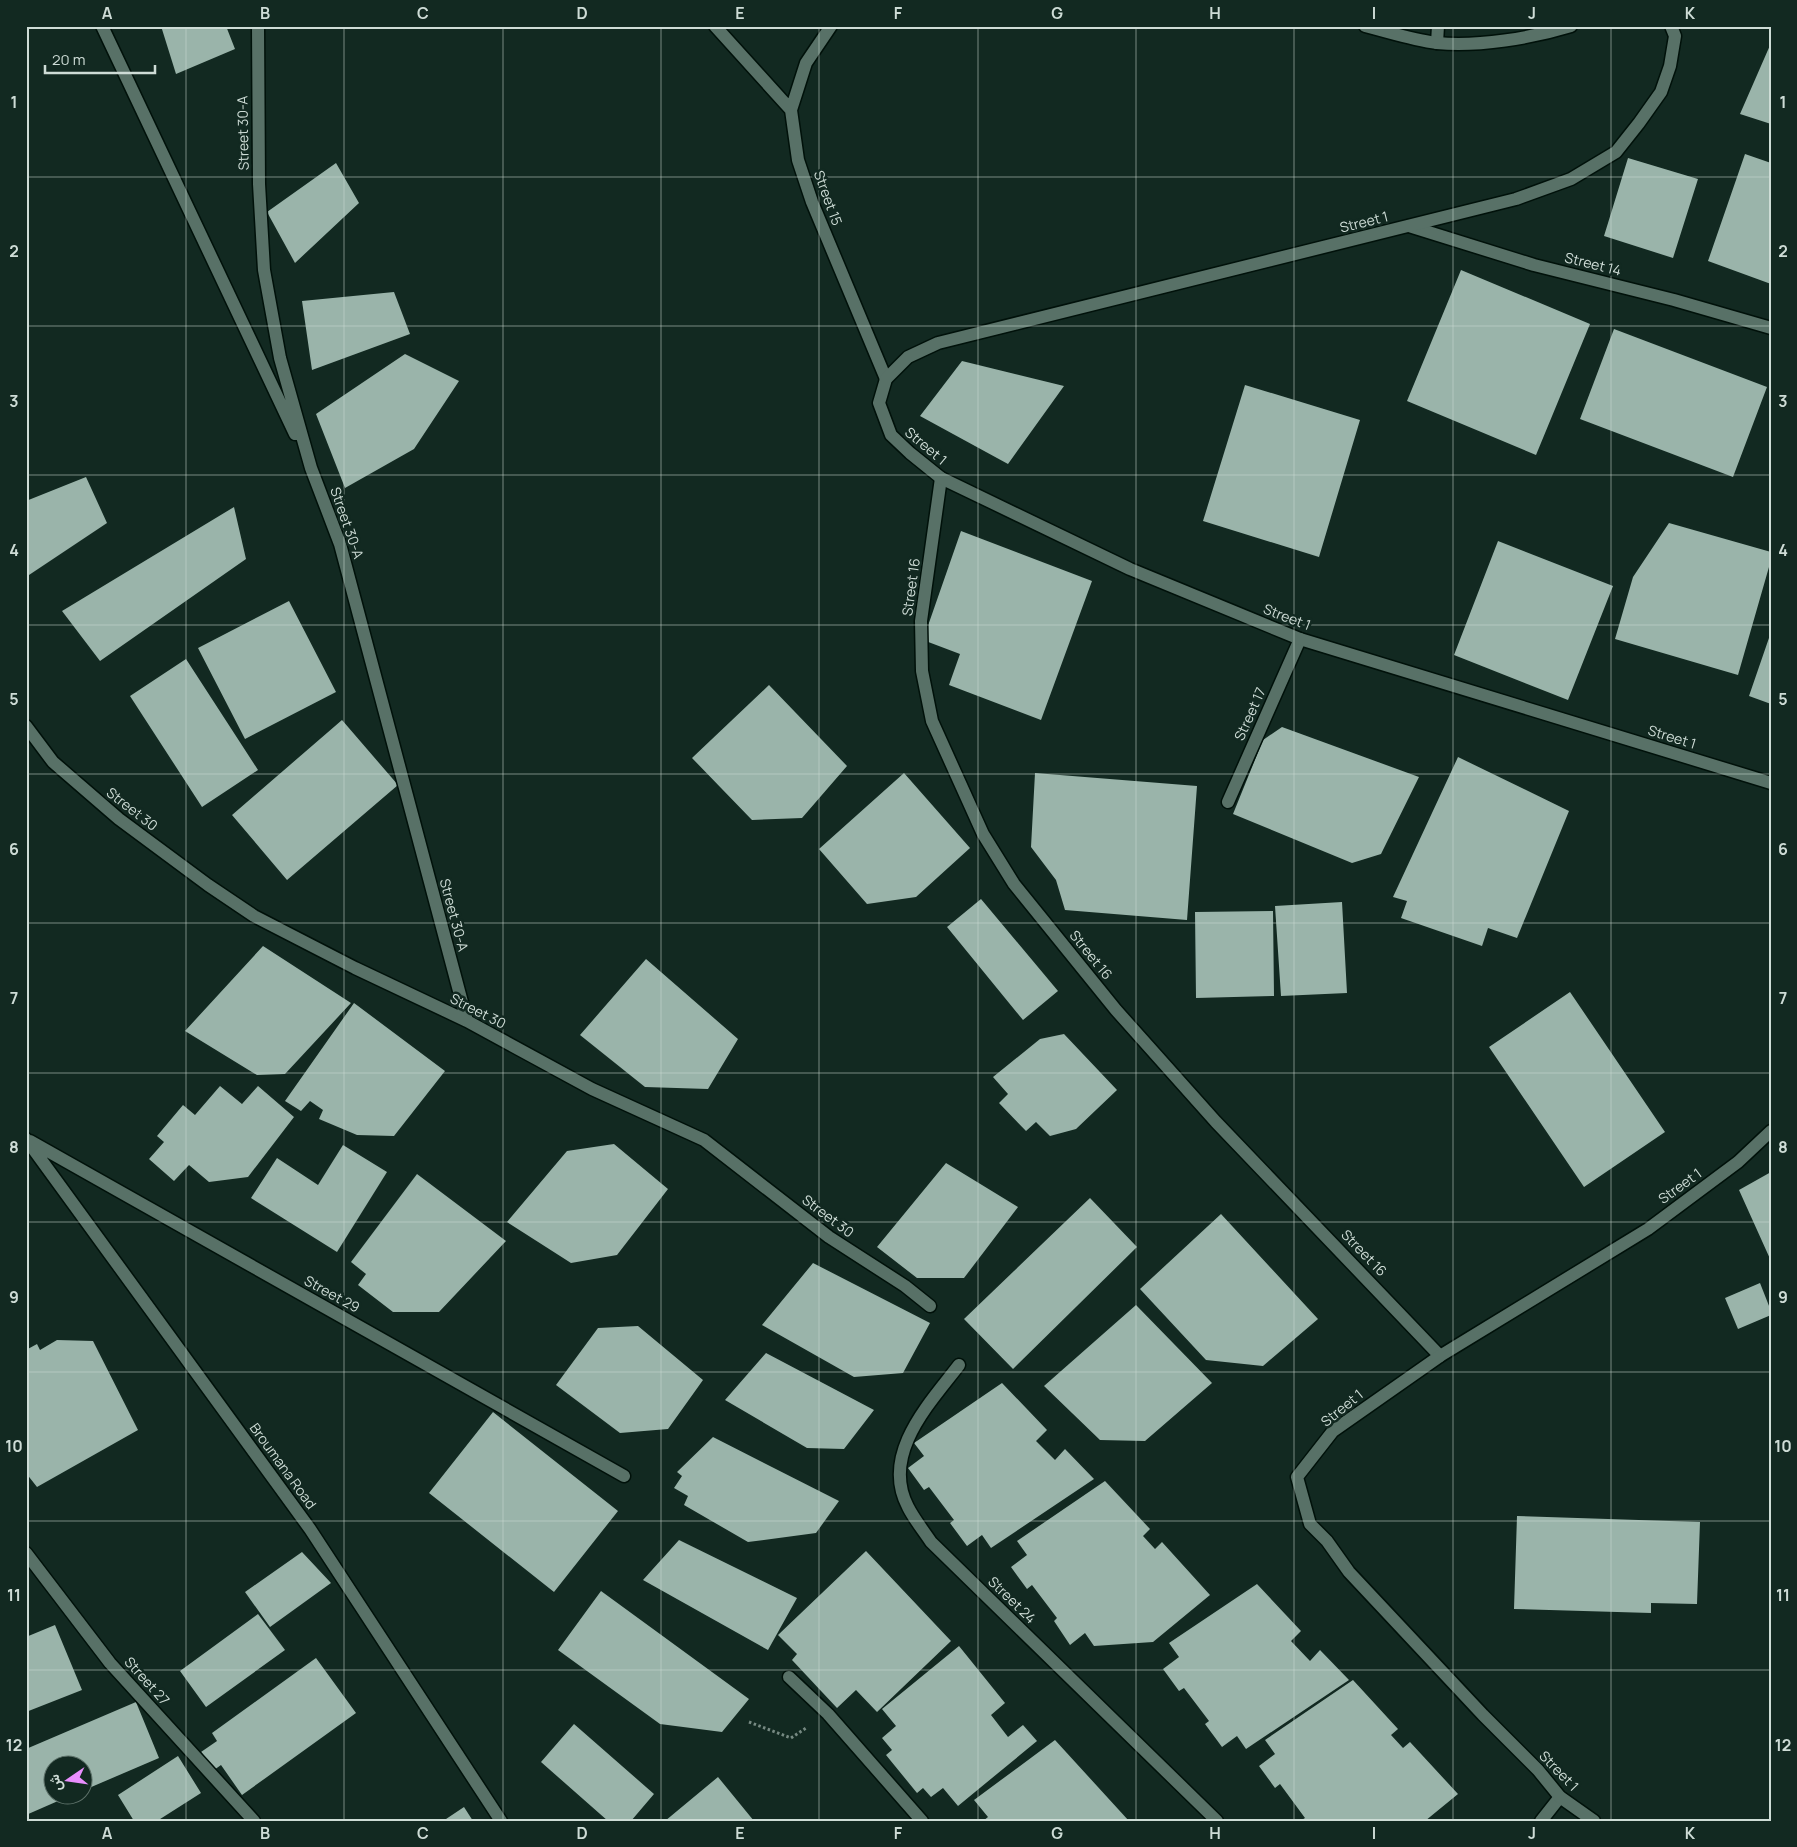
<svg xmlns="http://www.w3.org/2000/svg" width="1797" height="1847" viewBox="0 0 1797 1847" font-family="Manrope,Vazirmatn,sans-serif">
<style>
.building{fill:#9ab4aa}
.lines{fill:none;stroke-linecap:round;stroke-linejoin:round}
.service-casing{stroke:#00110a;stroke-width:15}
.minor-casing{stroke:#00110a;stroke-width:15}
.tertiary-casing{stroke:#00110a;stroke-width:15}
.path{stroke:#768982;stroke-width:3;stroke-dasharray:2.5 2.5;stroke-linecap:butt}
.service{stroke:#587167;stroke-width:12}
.minor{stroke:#587167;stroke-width:12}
.tertiary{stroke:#587167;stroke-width:12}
.grid{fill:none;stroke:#cedcd6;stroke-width:1;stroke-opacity:0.55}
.labels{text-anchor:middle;stroke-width:5;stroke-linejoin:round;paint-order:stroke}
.street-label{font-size:14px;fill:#cedcd6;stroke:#122921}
.neatline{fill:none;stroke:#cedcd6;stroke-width:2}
.grid-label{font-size:16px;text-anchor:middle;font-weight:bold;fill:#cedcd6}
</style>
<rect width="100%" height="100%" fill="#122921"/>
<path class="building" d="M161,26H226L235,49L176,74Z
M1771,43V124L1740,114Z
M1745,154L1771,163V284L1708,261Z
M1628,158L1698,179L1673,258L1604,236Z
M336,163L359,203L295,263L267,212Z
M1461,270L1590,324L1536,455L1407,401Z
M394,292L410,334L312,370L302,301Z
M1614,329L1767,387L1733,477L1580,419Z
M405,354L459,381L414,449L345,488L316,414Z
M962,361L1064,386L1008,464L920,416Z
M1245,385L1360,420L1319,557L1203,521Z
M86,477L107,523L26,577V501Z
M234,507L246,559L100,661L62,611Z
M1669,523L1771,552V560L1738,675L1615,639L1633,577Z
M961,531L1092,581L1041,720L949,685L960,654L923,640Z
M1498,541L1613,586L1568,700L1454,655Z
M289,601L336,692L245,739L198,648Z
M1770,635H1771V704L1749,696Z
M186,659L258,770L202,807L130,696Z
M769,685L847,766L802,818L752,820L692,758Z
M342,720L398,785L287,880L232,815Z
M1282,727L1419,777L1381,854L1352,863L1233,814L1263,740Z
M1458,757L1569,811L1517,938L1488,928L1482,946L1401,918L1407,901L1393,897Z
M904,773L970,848L916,897L867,904L819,849Z
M1035,773L1197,786L1187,920L1065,910L1056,880L1031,847Z
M981,899L1058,991L1023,1020L947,927Z
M1342,902L1347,993L1281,996L1275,906Z
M1273,911L1274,996L1196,998L1195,912Z
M263,946L351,1003L285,1074L257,1075L185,1031Z
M646,959L738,1039L708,1089L645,1087L580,1035Z
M1570,992L1665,1132L1584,1187L1489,1047Z
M354,1003L445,1071L394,1136L357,1135L319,1119L323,1110L310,1101L301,1111L285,1101Z
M1064,1034L1117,1090L1076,1129L1050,1136L1036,1122L1026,1131L999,1103L1008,1094L993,1077L1040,1039Z
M220,1086L242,1104L258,1086L294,1117L248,1177L209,1182L189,1165L174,1181L149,1159L164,1142L157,1136L183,1105L195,1115Z
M614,1144L668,1189L617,1255L571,1263L507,1222L567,1151Z
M343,1145L387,1172L337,1252L251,1198L277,1158L318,1185Z
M946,1163L1018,1207L964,1278H917L877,1247Z
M1771,1172V1261L1739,1190Z
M417,1174L506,1241L439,1312H393L358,1285L366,1274L351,1262Z
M1090,1198L1137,1247L1013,1369L964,1319Z
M1221,1214L1318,1319L1263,1366L1206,1360L1140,1289Z
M813,1263L930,1323L903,1373L854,1377L762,1325Z
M1760,1283L1771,1311V1315L1738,1329L1725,1298Z
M1136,1305L1212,1383L1145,1441L1100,1440L1044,1386Z
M638,1326L703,1380L668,1429L620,1433L556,1385L598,1328Z
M57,1340L93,1341L138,1430L37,1487L26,1473V1350L37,1344L40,1350Z
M766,1353L874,1410L844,1449L807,1448L725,1400Z
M1002,1383L1047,1430L1036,1441L1055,1460L1065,1449L1094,1479L991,1548L982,1535L967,1546L950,1523L954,1520L929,1487L924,1490L908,1468L924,1456L914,1443Z
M493,1412L618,1511L554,1592L429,1493Z
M713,1437L839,1501L816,1533L748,1542L684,1505L688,1496L674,1488L682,1476L677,1472Z
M1105,1481L1150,1529L1143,1536L1155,1549L1162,1542L1210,1595L1153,1642L1094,1646L1085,1633L1070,1645L1054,1621L1057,1618L1032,1585L1027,1589L1011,1567L1027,1555L1017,1541Z
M1517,1516L1700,1522L1697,1604L1651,1603V1613L1514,1609Z
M679,1540L797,1598L768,1650L643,1580Z
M866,1551L951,1641L877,1712L856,1690L837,1708L792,1660L797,1654L778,1635Z
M302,1552L331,1583L270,1627L245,1592Z
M1257,1584L1301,1631L1291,1641L1310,1661L1320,1650L1349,1680L1246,1749L1237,1736L1222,1747L1205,1724L1209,1721L1184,1688L1179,1691L1163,1669L1179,1657L1169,1643Z
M601,1591L749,1699L722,1732L660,1724L558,1650Z
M258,1614L285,1650L206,1707L180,1671Z
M55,1625L82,1690L26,1712V1637Z
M959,1646L1005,1703L991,1715L1008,1737L1023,1725L1037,1741L958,1806L943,1788L931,1797L923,1788L917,1793L886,1755L892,1750L882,1738L896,1726L882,1709Z
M316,1658L356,1713L242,1795L221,1765L214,1770L201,1752L217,1741L212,1733Z
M1353,1680L1398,1729L1391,1735L1403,1748L1410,1742L1458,1794L1425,1821H1300L1305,1818L1280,1784L1275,1788L1259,1766L1275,1754L1265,1740Z
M136,1702L159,1758L82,1791V1764H52V1794H74L26,1815V1749Z
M574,1724L654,1794L631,1821H608L541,1762Z
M1055,1740L1129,1821H983L988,1817L974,1800Z
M178,1756L201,1793L157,1821H134L118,1795Z
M718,1777L754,1821H665Z
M464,1807L473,1821H443Z"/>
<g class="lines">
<defs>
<path id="service" d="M1541,1821L1560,1797"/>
<path id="minor" d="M102,26L295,434
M258,26L259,184L264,270L280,358L311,468L340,544L467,1021
M715,26L791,110
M831,26L806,63L791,110L798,160L812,202L886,379
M1437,43L1438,26
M1409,226L1534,265L1674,300L1771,328
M941,478L921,621L922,671L932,721L983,834L1014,884L1116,1010L1216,1122L1440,1356
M26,726L53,762L119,819L208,885L254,916L355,968L467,1021L592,1089L704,1140L829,1237L905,1286L930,1306
M1228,802L1300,639
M26,1139L310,1529L501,1821
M30,1141L624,1476
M959,1365C930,1403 880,1454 908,1507C914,1519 923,1530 931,1542L1217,1821
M26,1553L110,1663L254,1821
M789,1677L828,1714L922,1821"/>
<path id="tertiary" d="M1365,26C1389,32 1413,40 1437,43C1478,47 1532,38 1571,26
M1671,26L1675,36L1670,66L1661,92L1639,123L1616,152L1571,179L1516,199L938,343L908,357L886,379L879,403L891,435L910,453L941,478L1130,569L1300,639L1771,783
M1594,1821L1560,1797L1538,1770L1483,1715L1349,1572L1327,1541L1310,1524L1297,1477L1333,1431L1440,1356L1648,1229L1738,1162L1771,1131"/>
</defs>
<use href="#service" class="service-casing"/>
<use href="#minor" class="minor-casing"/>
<use href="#tertiary" class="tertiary-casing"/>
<path class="path" d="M749,1722L791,1738L806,1728"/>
<use href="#service" class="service"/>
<use href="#minor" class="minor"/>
<use href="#tertiary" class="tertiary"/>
</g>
<path class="grid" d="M186,26V1821M344,26V1821M503,26V1821M661,26V1821M819,26V1821M978,26V1821M1136,26V1821M1294,26V1821M1453,26V1821M1611,26V1821M26,177H1771M26,326H1771M26,475H1771M26,625H1771M26,774H1771M26,923H1771M26,1073H1771M26,1222H1771M26,1372H1771M26,1521H1771M26,1670H1771"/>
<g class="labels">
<g class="street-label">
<text transform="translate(243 133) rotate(-91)" y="5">Street 30-A</text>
<text transform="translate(828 198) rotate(70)" y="5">Street 15</text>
<text transform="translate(1364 222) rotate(-14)" y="5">Street 1</text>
<text transform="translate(1593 264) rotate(14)" y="5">Street 14</text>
<text transform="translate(926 446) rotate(40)" y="5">Street 1</text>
<text transform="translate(347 523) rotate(71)" y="5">Street 30-A</text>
<text transform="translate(911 587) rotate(-82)" y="5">Street 16</text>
<text transform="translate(1287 617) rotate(21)" y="5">Street 1</text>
<text transform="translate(1250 714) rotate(-66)" y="5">Street 17</text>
<text transform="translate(1672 737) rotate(17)" y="5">Street 1</text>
<text transform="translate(132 809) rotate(38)" y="5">Street 30</text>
<text transform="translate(454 915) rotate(75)" y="5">Street 30-A</text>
<text transform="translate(1091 955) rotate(51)" y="5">Street 16</text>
<text transform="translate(478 1011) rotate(27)" y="5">Street 30</text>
<text transform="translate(1680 1186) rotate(-36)" y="5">Street 1</text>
<text transform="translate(828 1216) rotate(37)" y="5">Street 30</text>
<text transform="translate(1364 1253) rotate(46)" y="5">Street 16</text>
<text transform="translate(332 1294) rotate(29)" y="5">Street 29</text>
<text transform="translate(1342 1408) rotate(-39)" y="5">Street 1</text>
<text transform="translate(283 1466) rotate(54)" y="5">Broumana Road</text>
<text transform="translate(1012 1600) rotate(44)" y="5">Street 24</text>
<text transform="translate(147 1681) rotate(48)" y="5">Street 27</text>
<text transform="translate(1559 1771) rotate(46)" y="5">Street 1</text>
</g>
</g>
<rect width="1797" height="1847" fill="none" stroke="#122921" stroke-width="55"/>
<g transform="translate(68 1780) rotate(257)"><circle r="24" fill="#122921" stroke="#5d7169"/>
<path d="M0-4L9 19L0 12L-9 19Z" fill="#e98efe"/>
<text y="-8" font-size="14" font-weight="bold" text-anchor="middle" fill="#cedcd6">ش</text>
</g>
<path d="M45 65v8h110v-8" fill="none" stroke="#cedcd6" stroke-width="2.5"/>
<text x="52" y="65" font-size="15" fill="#cedcd6" stroke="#122921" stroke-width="4" paint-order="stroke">20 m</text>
<rect x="28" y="28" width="1742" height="1792" class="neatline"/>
<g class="grid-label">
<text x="107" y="19">A</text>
<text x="265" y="19">B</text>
<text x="423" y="19">C</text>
<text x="582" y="19">D</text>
<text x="740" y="19">E</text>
<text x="898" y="19">F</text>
<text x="1057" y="19">G</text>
<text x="1215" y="19">H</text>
<text x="1374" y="19">I</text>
<text x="1532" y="19">J</text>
<text x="1690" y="19">K</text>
<text x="14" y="108">1</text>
<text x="1783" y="108">1</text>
<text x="14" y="257">2</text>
<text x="1783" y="257">2</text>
<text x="14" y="407">3</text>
<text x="1783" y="407">3</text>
<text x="14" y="556">4</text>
<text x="1783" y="556">4</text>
<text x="14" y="705">5</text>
<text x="1783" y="705">5</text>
<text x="14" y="855">6</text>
<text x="1783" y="855">6</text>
<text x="14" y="1004">7</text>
<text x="1783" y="1004">7</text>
<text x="14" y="1153">8</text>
<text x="1783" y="1153">8</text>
<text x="14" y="1303">9</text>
<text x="1783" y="1303">9</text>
<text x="14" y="1452">10</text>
<text x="1783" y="1452">10</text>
<text x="14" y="1601">11</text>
<text x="1783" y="1601">11</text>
<text x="14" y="1751">12</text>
<text x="1783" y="1751">12</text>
<text x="107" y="1839">A</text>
<text x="265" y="1839">B</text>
<text x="423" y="1839">C</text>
<text x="582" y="1839">D</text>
<text x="740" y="1839">E</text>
<text x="898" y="1839">F</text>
<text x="1057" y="1839">G</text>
<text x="1215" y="1839">H</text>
<text x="1374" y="1839">I</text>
<text x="1532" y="1839">J</text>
<text x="1690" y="1839">K</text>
</g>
</svg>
